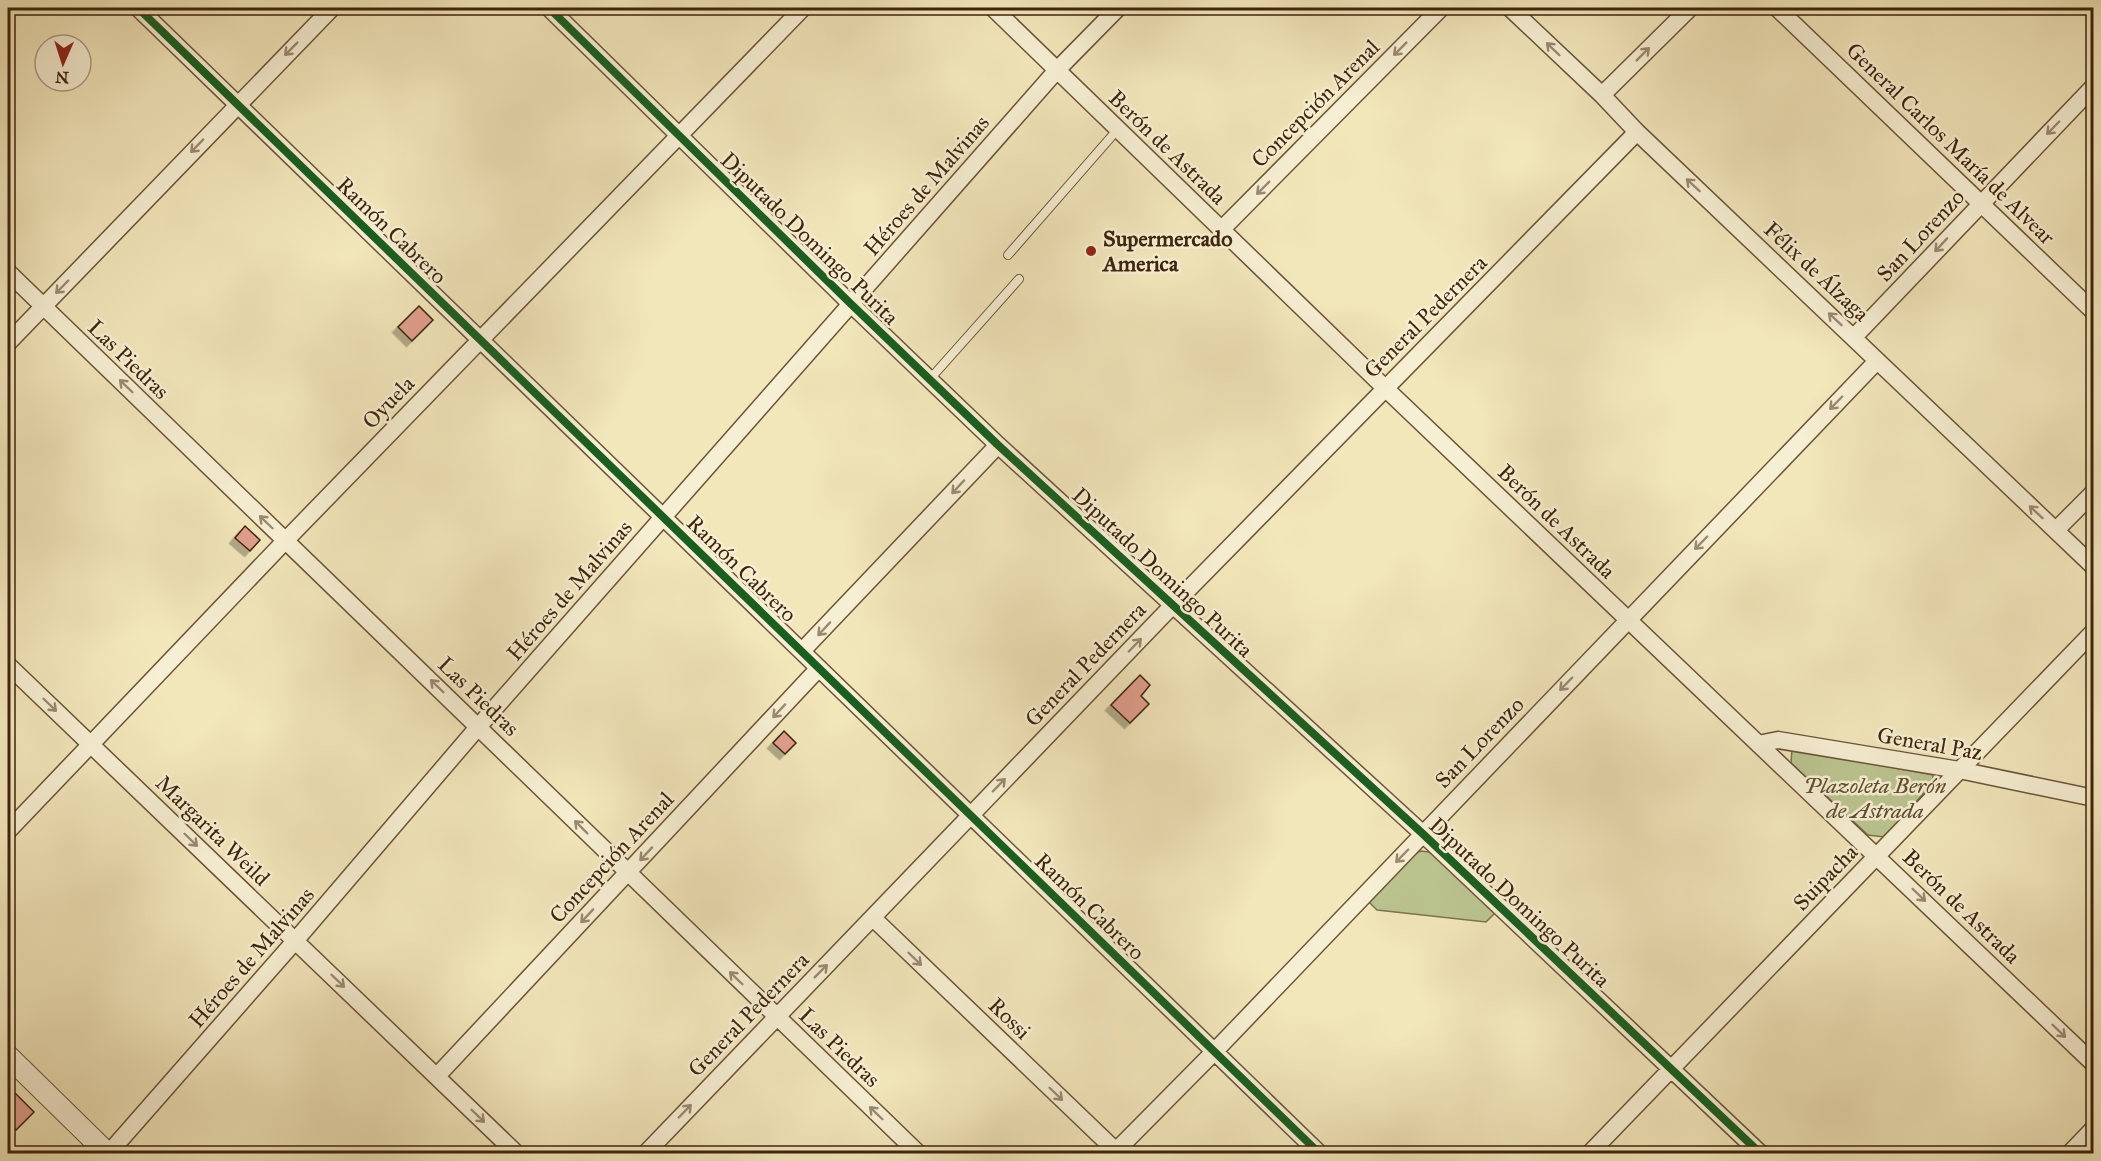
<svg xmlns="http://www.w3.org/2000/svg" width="2101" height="1161" viewBox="0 0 2101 1161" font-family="'IM FELL Great Primer',serif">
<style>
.green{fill:#bbc490;stroke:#7c744e;stroke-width:1.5}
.building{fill:#e19f8e;stroke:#3e240c;stroke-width:1.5;filter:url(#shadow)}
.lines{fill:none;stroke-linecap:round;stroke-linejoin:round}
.service-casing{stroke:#6b5438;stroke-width:10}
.minor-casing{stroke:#6b5438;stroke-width:19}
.tertiary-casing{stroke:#6b5438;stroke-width:23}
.service{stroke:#f7efd3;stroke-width:8}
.minor{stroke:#f7efd3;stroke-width:16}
.tertiary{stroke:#f7efd3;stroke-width:21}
.cycleway-casing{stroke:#f7efd3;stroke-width:11}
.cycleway{stroke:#1b5e20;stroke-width:8}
.oneway{stroke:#9a8a70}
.poi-dot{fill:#8f2418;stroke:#f7efd3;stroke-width:2}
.labels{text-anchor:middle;stroke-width:5;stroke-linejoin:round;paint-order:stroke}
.street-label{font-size:22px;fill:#3e240c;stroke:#f7efd3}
.poi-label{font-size:22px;font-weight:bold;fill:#3e240c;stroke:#f7efd3;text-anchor:start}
.park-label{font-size:22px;font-style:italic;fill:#5d4c2d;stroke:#f7efd3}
</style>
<defs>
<filter id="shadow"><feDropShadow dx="-5.5" dy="5.5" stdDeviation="0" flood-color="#0004"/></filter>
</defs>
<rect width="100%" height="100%" fill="#f2e6bb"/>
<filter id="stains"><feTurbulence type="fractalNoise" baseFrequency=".00333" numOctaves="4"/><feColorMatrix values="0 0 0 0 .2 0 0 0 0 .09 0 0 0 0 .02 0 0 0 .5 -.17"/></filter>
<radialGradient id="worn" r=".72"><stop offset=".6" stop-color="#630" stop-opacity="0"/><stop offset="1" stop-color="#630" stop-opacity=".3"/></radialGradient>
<path class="green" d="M1792,749L1933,775V783L1884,837L1868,835L1791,763Z
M1421,851L1429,852L1436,857L1495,913L1486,922L1377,910L1368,901L1415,853Z"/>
<path class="building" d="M419,306L433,320L412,341L398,327Z
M245,526L260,540L250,551L235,538Z
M1140,675L1150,685L1141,696L1149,704L1130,723L1111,705Z
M784,731L796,743L785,754L773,743Z
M15,1093L34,1112L16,1130L8,1122V1101Z"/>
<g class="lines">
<defs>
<path id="service" d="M1008,255L1118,129
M930,379L1019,279"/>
<path id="minor" d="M138,8L1320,1154
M549,8L851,304L998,445L1423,834L1761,1154
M993,8L1385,388L2094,1064
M1510,8L1602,95L1637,132L2094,567
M1777,8L2094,312
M1602,95L1690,8
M1221,230L1441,8
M8,272L919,1154
M1854,337L2094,86
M8,343L332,8
M2056,530L2094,492
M802,651L998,445
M8,665L517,1154
M1758,744L1778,740L1959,770L2094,798
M8,831L285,541L803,8
M873,918L1116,1151
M437,1076L819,668
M108,1154L295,941L479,726L1057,70L1118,8
M645,1154L1172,606L1637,132
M1113,1154L1214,1052L1877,361
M1589,1154L2094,631
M2069,1154L2094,1128"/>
<path id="tertiary" d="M8,1056L108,1154"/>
</defs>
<use href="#service" class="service-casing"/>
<use href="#minor" class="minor-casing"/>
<use href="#tertiary" class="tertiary-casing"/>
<use href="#service" class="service"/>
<use href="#minor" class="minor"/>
<use href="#tertiary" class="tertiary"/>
<defs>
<path id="cycleway" d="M138,8L1320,1154
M549,8L851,304L998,445L1423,834L1761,1154"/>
</defs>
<use href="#cycleway" class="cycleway-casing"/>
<use href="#cycleway" class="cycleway"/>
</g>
<defs><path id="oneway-shaft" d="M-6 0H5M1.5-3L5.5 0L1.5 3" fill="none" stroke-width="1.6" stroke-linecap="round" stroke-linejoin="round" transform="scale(1.5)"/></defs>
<g class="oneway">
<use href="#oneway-shaft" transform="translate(291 49) rotate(135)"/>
<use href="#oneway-shaft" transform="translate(1400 49) rotate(135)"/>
<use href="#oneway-shaft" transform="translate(1553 49) rotate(-136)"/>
<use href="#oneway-shaft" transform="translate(1643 54) rotate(-45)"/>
<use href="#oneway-shaft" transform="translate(2053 128) rotate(134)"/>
<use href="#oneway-shaft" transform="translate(197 146) rotate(134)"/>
<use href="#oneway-shaft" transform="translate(1693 185) rotate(-137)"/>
<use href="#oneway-shaft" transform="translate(1263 188) rotate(135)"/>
<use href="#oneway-shaft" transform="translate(1941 245) rotate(133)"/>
<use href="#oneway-shaft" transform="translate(62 287) rotate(134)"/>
<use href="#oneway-shaft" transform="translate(1835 319) rotate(-137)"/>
<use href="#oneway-shaft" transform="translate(126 386) rotate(-136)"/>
<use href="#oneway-shaft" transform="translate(1836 403) rotate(134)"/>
<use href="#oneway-shaft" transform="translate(958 487) rotate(133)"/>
<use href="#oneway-shaft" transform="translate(2036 512) rotate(-137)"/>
<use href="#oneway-shaft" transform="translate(266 522) rotate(-136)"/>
<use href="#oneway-shaft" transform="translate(1701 543) rotate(134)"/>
<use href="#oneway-shaft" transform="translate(824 629) rotate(133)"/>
<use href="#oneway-shaft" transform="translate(1135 645) rotate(-46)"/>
<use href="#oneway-shaft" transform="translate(1566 684) rotate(134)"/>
<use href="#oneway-shaft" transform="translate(437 686) rotate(-136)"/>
<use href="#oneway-shaft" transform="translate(50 705) rotate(44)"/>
<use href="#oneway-shaft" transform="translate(779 711) rotate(133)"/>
<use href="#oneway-shaft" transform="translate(999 785) rotate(-46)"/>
<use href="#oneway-shaft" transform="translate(581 827) rotate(-135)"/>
<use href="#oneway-shaft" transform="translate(191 840) rotate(44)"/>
<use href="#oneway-shaft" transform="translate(646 854) rotate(133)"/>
<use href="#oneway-shaft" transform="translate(1402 856) rotate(134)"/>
<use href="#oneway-shaft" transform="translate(1919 895) rotate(44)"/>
<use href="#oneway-shaft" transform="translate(587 916) rotate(133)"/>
<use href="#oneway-shaft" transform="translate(915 959) rotate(44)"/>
<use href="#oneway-shaft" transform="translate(821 971) rotate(-45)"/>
<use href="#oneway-shaft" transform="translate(736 978) rotate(-136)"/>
<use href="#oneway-shaft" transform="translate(338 981) rotate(44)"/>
<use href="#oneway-shaft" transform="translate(2059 1031) rotate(44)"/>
<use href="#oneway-shaft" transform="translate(1056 1094) rotate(44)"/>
<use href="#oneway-shaft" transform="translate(685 1111) rotate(-46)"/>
<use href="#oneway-shaft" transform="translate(876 1113) rotate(-136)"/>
<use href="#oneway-shaft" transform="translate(478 1116) rotate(44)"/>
</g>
<circle class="poi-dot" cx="1091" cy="251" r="6"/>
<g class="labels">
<g class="street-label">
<text transform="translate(1315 103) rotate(-45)" y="8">Concepción Arenal</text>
<text transform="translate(1951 143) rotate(44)" y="8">General Carlos María de Alvear</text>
<text transform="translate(1168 147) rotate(44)" y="8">Berón de Astrada</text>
<text transform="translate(926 185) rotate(-49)" y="8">Héroes de Malvinas</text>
<text transform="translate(392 230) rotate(44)" y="8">Ramón Cabrero</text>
<text transform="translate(1920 235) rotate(-47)" y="8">San Lorenzo</text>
<text transform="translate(810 238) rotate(44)" y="8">Diputado Domingo Purita</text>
<text transform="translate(1817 271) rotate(43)" y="8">Félix de Álzaga</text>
<text transform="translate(1425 316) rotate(-45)" y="8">General Pedernera</text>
<text transform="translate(129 359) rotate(44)" y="8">Las Piedras</text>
<text transform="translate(388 402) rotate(-46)" y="8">Oyuela</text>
<text transform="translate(1557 521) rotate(44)" y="8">Berón de Astrada</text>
<text transform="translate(742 568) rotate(44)" y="8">Ramón Cabrero</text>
<text transform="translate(1163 572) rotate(43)" y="8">Diputado Domingo Purita</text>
<text transform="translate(569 590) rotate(-49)" y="8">Héroes de Malvinas</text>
<text transform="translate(1085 664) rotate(-46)" y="8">General Pedernera</text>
<text transform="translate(479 696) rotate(44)" y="8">Las Piedras</text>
<text transform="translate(1479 742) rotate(-46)" y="8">San Lorenzo</text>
<text transform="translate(1930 743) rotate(10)" y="8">General Paz</text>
<text transform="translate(213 830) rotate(44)" y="8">Margarita Weild</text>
<text transform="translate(611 857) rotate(-47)" y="8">Concepción Arenal</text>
<text transform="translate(1825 877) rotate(-46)" y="8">Suipacha</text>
<text transform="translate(1520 902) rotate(43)" y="8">Diputado Domingo Purita</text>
<text transform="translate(1090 906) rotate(44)" y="8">Ramón Cabrero</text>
<text transform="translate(1962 906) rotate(44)" y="8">Berón de Astrada</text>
<text transform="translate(251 957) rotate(-49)" y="8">Héroes de Malvinas</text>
<text transform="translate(748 1014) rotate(-46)" y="8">General Pedernera</text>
<text transform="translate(1010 1018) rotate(44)" y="8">Rossi</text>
<text transform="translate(840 1047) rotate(44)" y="8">Las Piedras</text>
</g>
<g class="poi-label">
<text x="1103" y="246">Supermercado<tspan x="1103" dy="25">America</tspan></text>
</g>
<g class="park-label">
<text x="1875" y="793">Plazoleta Berón<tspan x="1875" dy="25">de Astrada</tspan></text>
</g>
</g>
<rect width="2101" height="1161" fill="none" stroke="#f2e6bb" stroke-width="30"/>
<rect x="9" y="9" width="2083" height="1143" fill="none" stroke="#3e240c" stroke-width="3"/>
<rect x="15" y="15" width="2071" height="1131" fill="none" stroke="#3e240c" stroke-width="1.5"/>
<g transform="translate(63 63) rotate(183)"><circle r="28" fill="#f7efd3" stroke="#ad9e83" stroke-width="1.5"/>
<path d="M0-4.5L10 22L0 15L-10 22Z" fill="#8f2418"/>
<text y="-9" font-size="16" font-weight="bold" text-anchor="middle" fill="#3e240c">N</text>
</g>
<rect width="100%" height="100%" filter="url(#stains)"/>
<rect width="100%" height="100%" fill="url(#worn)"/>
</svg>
